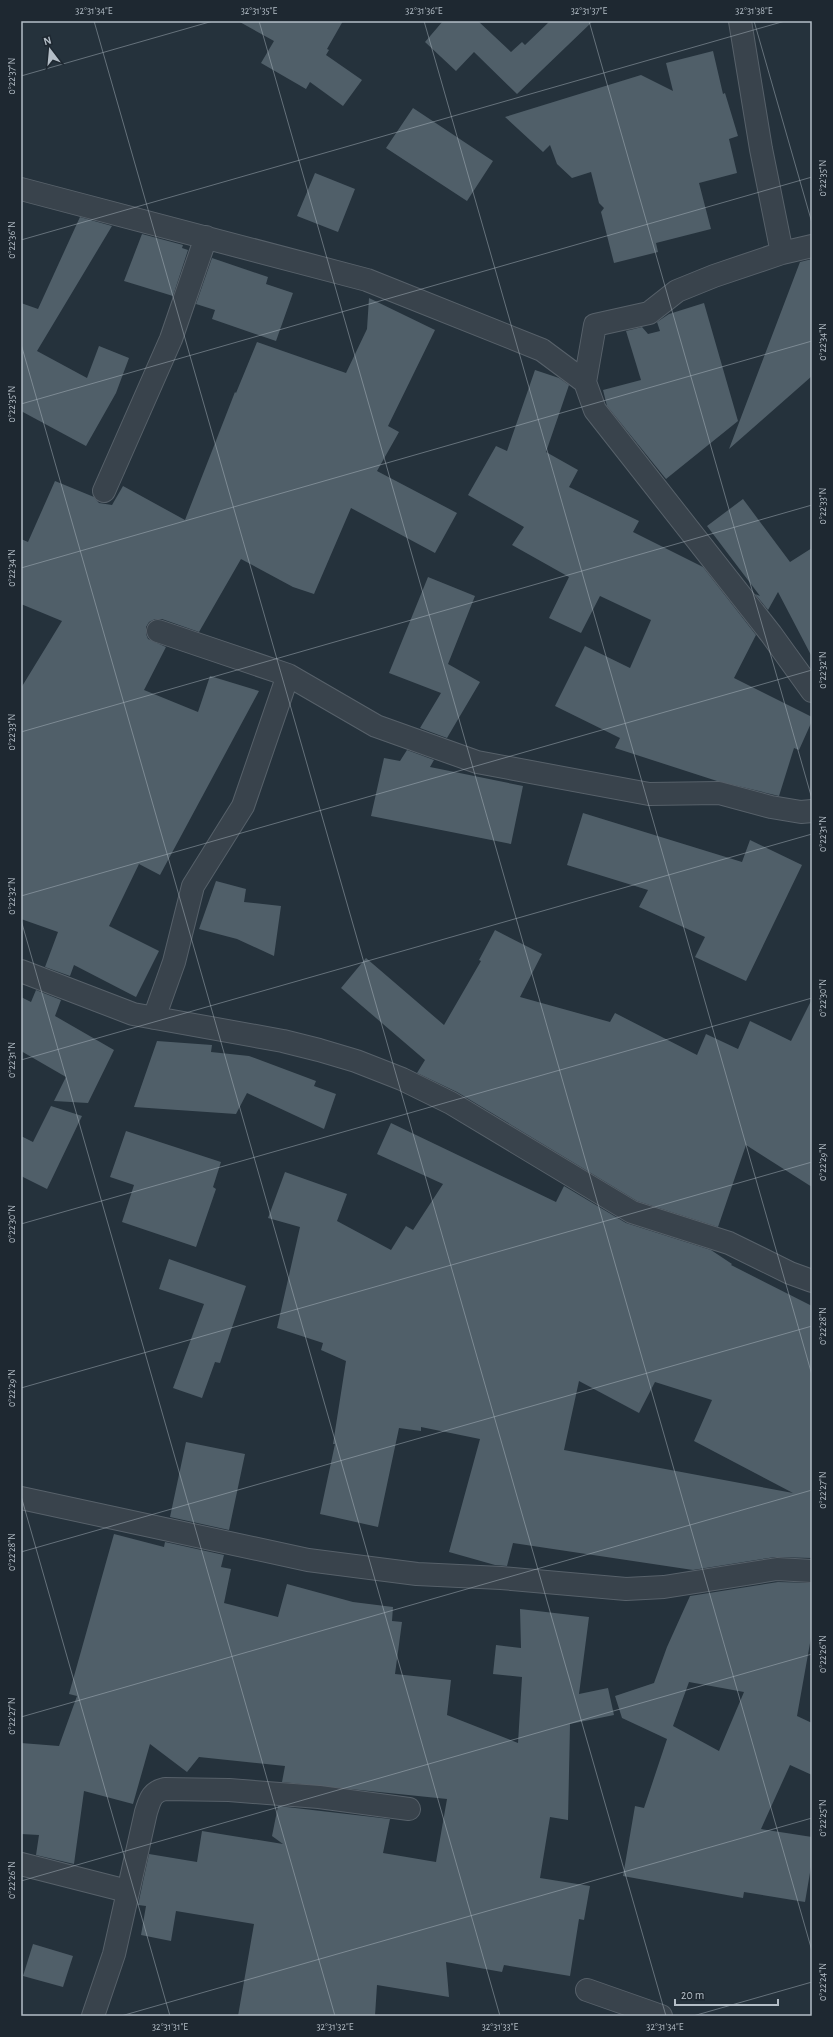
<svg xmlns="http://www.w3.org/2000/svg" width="833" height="2037" viewBox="0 0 833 2037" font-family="'Alegreya Sans',sans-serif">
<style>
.building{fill:#505f69;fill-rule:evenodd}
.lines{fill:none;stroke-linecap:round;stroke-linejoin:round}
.minor-casing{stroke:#57616a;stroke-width:24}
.minor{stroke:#39434c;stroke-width:22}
.ticks{fill:none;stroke:#b4bec7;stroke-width:1;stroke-opacity:0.45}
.neatline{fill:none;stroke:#b4bec7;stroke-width:1.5}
.ticks-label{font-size:10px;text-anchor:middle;fill:#b4bec7}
</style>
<rect width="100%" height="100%" fill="#25323c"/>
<path class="building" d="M238,21H343L327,49L329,50L326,55L362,80L343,106L310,82L306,89L261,63L274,41Z
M443,21H478L511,52L522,42L525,45L550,21H593L517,94L474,52L456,71L425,42Z
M713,51L723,94L725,93L738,136L729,139L737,173L699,183L711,229L656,243L658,252L614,263L601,212L604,208L599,203L591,172L572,178L557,164L550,145L543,152L505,117L641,75L673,91L666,63Z
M413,108L493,161L467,201L386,148Z
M315,173L355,189L338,232L297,216Z
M80,217L112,226L37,351L87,378L99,346L129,358L116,393L86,446L21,411V303L38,309Z
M142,234L183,245L182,248L188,250L173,296L124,281Z
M212,258L268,277L266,284L293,293L276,341L212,319L215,310L196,304Z
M812,259V376L729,449L800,262Z
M369,298L435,330L388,426L399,432L377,471L457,513L435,553L351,508L314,594L293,587L241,559L199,632L162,619H155L149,622L146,627V634L148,639L166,647L144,690L198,712L210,676L259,691L160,875L139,864L109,926L159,951L136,997L74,965L70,976L45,967L58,932L21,919V688L62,621L21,604V539L28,542L55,481L94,497L99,503L112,505L123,486L185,520L235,392L236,393L257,342L346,373L367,329Z
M704,303L738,421L666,479L607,406L603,390L641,380L626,331L642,327L648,334L660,331L657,322L669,314Z
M535,370L559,378L569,385L546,452L578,470L569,487L639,521L633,532L703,567L756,635L734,678L812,717V721L799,750L794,748L779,796L717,781L615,748L620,738L555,706L585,646L630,668L651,620L600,596L581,633L549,618L569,577L512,545L524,527L468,495L496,446L507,451Z
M743,499L790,562L812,548V657L778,592L768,610L755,594L760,596L707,526Z
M428,577L475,596L448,664L480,682L447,738L420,728L441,693L389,673Z
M407,750L434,760L430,767L523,786L511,844L371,816L384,758L400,761Z
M583,813L742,862L750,840L802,865L746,981L695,957L705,937L639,907L648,890L567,865Z
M216,881L246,889L244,902L281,906L274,956L237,939L199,929Z
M495,930L542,954L520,997L610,1022L615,1013L697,1055L706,1034L738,1049L750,1021L791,1041L812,999V1187L746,1145L718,1227L637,1201L457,1092L417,1073L425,1060L341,988L366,958L444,1025L481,961L479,960Z
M36,990L61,1000L55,1016L114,1050L88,1103L54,1101L66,1077L21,1051V997L31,1002Z
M157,1041L212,1045L211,1052L249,1056L316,1081L314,1086L336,1094L324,1129L247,1093L236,1114L134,1107Z
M51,1106L82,1116L47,1189L21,1176V1136L33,1142Z
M391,1123L556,1202L564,1186L626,1223L711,1250L732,1264L731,1265L812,1306V1558L775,1557L693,1570L513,1543L507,1566L495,1565L449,1552L480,1439L421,1427V1431L399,1428L378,1527L320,1514L335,1444H333L346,1361L321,1350L323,1343L277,1328L300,1227L268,1218L285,1172L347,1194L337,1221L391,1250L406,1226L413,1230L443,1184L377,1154ZM579,1381L639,1413L655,1382L712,1400L694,1441L793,1493L564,1450Z
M126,1131L221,1162L213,1187L216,1189L196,1247L122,1222L134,1185L110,1177Z
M169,1259L246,1286L220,1363L215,1362L202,1398L173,1388L204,1304L159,1289Z
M186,1442L245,1454L229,1530L170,1517Z
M114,1534L164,1547L165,1542L224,1555L221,1567L231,1569L224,1603L278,1617L287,1584L353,1602L393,1607L392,1621L402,1622L395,1674L451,1680L447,1715L518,1743L522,1677L493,1674L496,1645L521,1648L520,1609L589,1617L579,1694L608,1688L614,1715L570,1724L568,1820L550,1817L540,1878L590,1886L584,1920L579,1919L570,1976L504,1965L502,1972L446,1962L449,1997L377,1985L375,2016H238L254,1924L176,1911L171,1941L141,1935L146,1906L138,1905L149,1854L197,1862L202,1831L283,1844L272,1836L278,1806L390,1819L383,1853L436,1862L447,1799L282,1782L285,1766L199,1757L187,1772L150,1744L133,1804L84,1791L74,1864L36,1855L39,1835L21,1834V1743L59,1746L77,1696L69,1694Z
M778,1582L812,1583V1632L797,1716L812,1723V1775L790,1765L761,1829L812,1837V1861L805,1902L744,1892L743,1898L623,1876L635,1806L644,1808L667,1739L622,1718L615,1696L654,1683L667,1647L690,1596ZM689,1682L744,1692L719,1751L673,1726Z
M33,1944L73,1956L63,1987L23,1976Z"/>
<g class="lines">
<defs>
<path id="minor" d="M740,21L761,149L782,253
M21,189L367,280L542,350L585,382L595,410L771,634L812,691
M585,382L595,325L649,313L677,291L714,276L782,253L812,246
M104,491L171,339L206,237
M158,631L288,675L376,726L477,762L649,794L719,793L771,807L801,812L812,811
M21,971L133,1014L283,1041L319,1050L356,1061L402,1079L451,1103L632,1212L729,1243L790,1273L812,1281
M154,1018L174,962L193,886L243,806L288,675
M21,1498L308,1560L417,1574L501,1578L626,1589L664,1587L777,1569L812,1571
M21,1864L127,1891
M587,1990L661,2016
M93,2016L114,1954L146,1812C150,1800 151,1792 165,1789L229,1790L319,1797L409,1809"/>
</defs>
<use href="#minor" class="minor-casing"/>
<use href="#minor" class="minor"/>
</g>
<path class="ticks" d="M94,21L666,2016M259,21L812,1951M424,21L812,1375M589,21L812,799M754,21L812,223M21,76L213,21M21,240L785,21M21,344L500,2016M21,404L812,177M21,568L812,341M21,732L812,505M21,896L812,670M21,920L335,2016M21,1060L812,834M21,1224L812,998M21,1388L812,1162M21,1496L170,2016M21,1552L812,1326M21,1717L812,1490M21,1881L812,1654M121,2016L812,1818M693,2016L812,1982"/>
<rect width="833" height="2037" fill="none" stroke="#1e2831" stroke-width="44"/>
<g transform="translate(50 50) rotate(344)" stroke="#1e2831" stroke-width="3" paint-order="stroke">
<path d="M0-3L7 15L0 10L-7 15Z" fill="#b4bec7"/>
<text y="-6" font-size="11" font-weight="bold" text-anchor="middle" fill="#b4bec7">N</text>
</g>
<path d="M675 1999v6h103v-6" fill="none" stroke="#b4bec7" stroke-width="2"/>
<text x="681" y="1999" font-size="12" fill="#b4bec7" stroke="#1e2831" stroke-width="3" paint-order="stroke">20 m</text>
<rect x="22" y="22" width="789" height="1993" class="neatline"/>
<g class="ticks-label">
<text x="94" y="14">32°31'34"E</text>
<text x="259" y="14">32°31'35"E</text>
<text x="424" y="14">32°31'36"E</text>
<text x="589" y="14">32°31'37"E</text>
<text x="754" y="14">32°31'38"E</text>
<text transform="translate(11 76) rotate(-90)" y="4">0°22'37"N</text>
<text transform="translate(822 178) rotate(-90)" y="4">0°22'35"N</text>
<text transform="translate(11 240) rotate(-90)" y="4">0°22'36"N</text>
<text transform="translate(822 342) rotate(-90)" y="4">0°22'34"N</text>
<text transform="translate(11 404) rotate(-90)" y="4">0°22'35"N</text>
<text transform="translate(822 506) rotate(-90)" y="4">0°22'33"N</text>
<text transform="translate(11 568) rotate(-90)" y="4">0°22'34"N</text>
<text transform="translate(822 670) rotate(-90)" y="4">0°22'32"N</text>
<text transform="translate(11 732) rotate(-90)" y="4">0°22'33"N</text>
<text transform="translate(822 834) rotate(-90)" y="4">0°22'31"N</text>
<text transform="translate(11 896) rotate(-90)" y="4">0°22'32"N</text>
<text transform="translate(822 998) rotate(-90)" y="4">0°22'30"N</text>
<text transform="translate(11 1060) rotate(-90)" y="4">0°22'31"N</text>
<text transform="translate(822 1162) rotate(-90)" y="4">0°22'29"N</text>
<text transform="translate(11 1224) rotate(-90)" y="4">0°22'30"N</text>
<text transform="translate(822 1326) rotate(-90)" y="4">0°22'28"N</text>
<text transform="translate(11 1388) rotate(-90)" y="4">0°22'29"N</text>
<text transform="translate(822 1490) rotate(-90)" y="4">0°22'27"N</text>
<text transform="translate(11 1552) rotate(-90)" y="4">0°22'28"N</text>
<text transform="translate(822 1654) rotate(-90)" y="4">0°22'26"N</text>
<text transform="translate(11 1716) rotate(-90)" y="4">0°22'27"N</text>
<text transform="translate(822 1818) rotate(-90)" y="4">0°22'25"N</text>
<text transform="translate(11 1880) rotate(-90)" y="4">0°22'26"N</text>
<text transform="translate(822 1982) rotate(-90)" y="4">0°22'24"N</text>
<text x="170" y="2030">32°31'31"E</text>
<text x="335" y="2030">32°31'32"E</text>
<text x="500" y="2030">32°31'33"E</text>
<text x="665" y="2030">32°31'34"E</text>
</g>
</svg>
